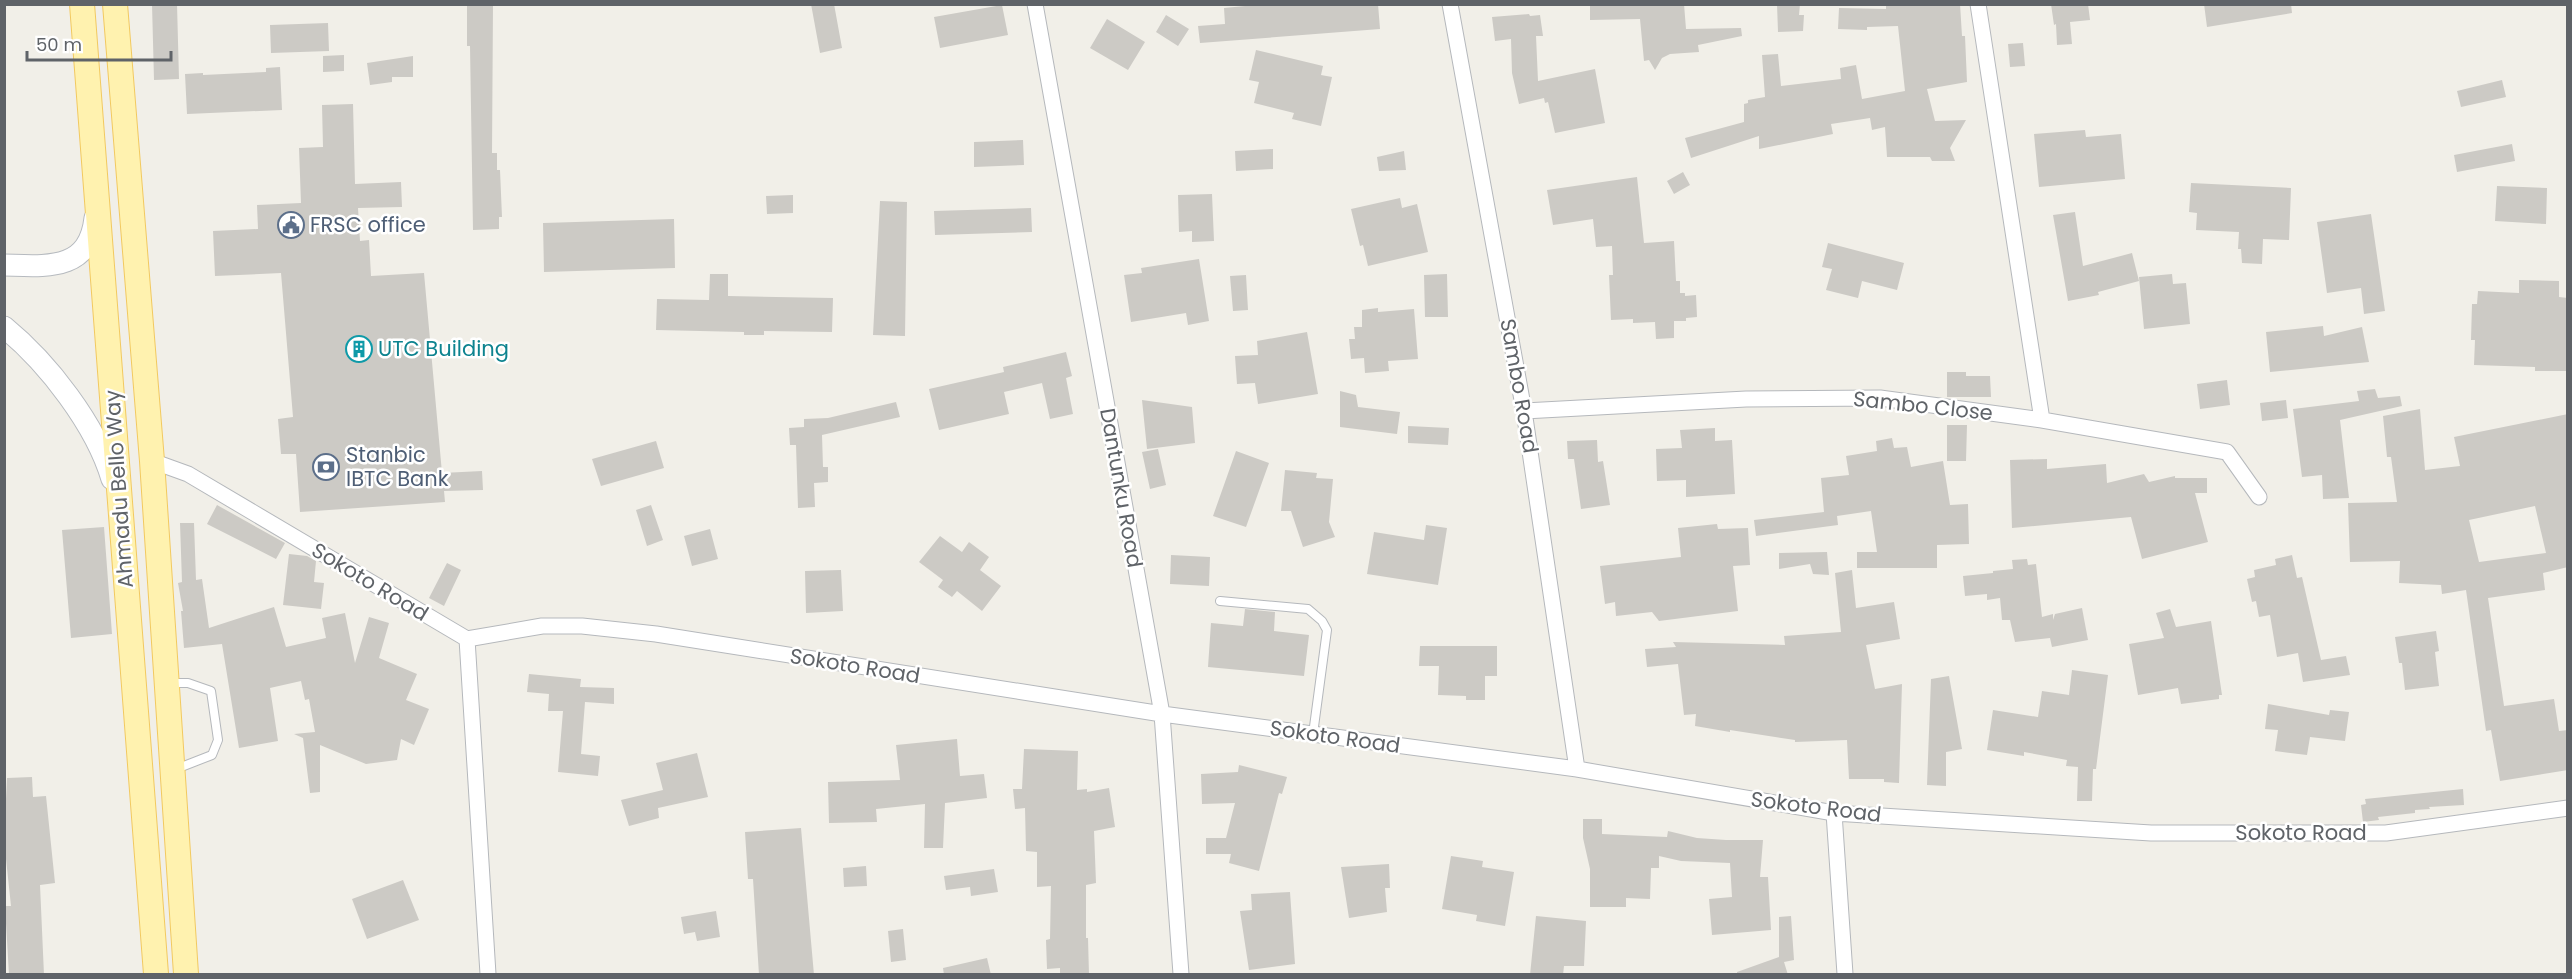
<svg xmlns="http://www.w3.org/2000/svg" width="2572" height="979" viewBox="0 0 2572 979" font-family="Poppins,sans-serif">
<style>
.building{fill:#cccac5;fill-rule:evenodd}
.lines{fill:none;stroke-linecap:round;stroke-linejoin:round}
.lane-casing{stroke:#b5b8bc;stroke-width:10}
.street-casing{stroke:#b5b8bc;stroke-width:17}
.secondary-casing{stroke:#b6babf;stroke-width:23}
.primary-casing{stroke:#f2c960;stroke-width:26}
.lane{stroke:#fff;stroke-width:8}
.street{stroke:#fff;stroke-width:15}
.secondary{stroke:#fff;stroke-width:21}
.primary{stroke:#fff2af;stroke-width:24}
.labels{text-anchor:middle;stroke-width:5;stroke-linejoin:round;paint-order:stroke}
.service-label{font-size:21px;fill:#4e5e75;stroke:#fff;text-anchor:start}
.culture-label{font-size:21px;fill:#0d838f;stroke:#fff;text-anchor:start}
.street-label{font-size:21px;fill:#5f6368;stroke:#fff}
</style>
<rect width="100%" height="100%" fill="#f1efe8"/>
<path class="building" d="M152,4H177L179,79L154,80Z
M467,4H493L492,153H497V170H500L502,217H499V229L473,230L470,46H467Z
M811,4H834L842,48L820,53Z
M1266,4H1378L1380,29L1200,43L1198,26L1225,24L1224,8Z
M1590,4H1684L1686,29L1741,28L1742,36L1698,45L1699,52L1670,54L1662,58L1655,70L1649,60L1644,61L1640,19L1590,20Z
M1777,4H1800L1799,15H1804L1803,31L1778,32Z
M1886,4H1960L1962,36H1965L1967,82L1927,89L1935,121L1966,120L1950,148L1955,161H1932L1930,157H1887L1885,127L1872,130L1870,118L1831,124L1833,134L1759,149V136L1691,158L1685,138L1744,122V104L1748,103V100L1765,97L1762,55L1778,54L1781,86L1841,79L1840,68L1856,65L1862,99L1905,91L1898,26L1867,27V30L1838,29L1839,8L1886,9Z
M2051,4H2088L2090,20L2070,22L2072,44L2057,45L2056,24L2054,25Z
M2204,4H2291L2292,13L2207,27Z
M1002,5L1008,35L940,48L934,17Z
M1529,14L1530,16L1540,15L1543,36H1536L1538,81L1595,69L1605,123L1555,133L1548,102L1545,103L1544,98L1519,104L1512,73L1511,39L1495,41L1492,17Z
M1166,15L1189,29L1178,46L1156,32Z
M1107,19L1145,42L1128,70L1090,48Z
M328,23L329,51L271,53L270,25Z
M2023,43L2025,66L2010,67L2008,44Z
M1256,50L1323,66L1321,75L1332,77L1321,126L1292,119L1294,113L1254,103L1259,82L1249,80Z
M344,55V71L323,72V56Z
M413,56V77H392V82L370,85L367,63Z
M280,67L282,110L187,114L185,74L203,73V75L266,72V68Z
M2502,80L2506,97L2461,107L2457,91Z
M353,104L355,184L401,182L402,207L358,208L360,241L369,240L371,276L424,273L442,473L482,471L483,490L444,491L445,502L300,512L296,454H281L278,419L293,417L281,273L215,276L213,231L258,229L257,205L301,203L299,148L323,147L322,105Z
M2085,130L2086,137L2121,134L2125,179L2039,187L2034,134Z
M1023,140L1024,165L974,167V142Z
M2512,144L2515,161L2457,172L2454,155Z
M1273,149V169L1236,171L1235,151Z
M1404,151L1406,170L1379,171L1377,157Z
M1683,172L1690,185L1674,194L1667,181Z
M1637,177L1644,243L1674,241L1676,281H1680V293H1685V296L1696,295L1697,317L1686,318V321H1674V338L1656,339L1655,322L1633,323V319L1611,320L1609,275H1613L1612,246L1596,247L1593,219L1553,225L1547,190Z
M2191,183L2291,188L2289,240L2263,239L2262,264L2242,263L2241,249H2238L2239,232L2196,230L2197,213L2189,212Z
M2497,186L2547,188L2546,224L2495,221Z
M1212,194L1214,241L1192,242V231L1179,232L1178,195Z
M793,195V213L767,214L766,196Z
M1400,198L1402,208L1417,204L1428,252L1368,266L1363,245L1360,246L1351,209Z
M880,201L907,202L905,336L873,335Z
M1031,208L1032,232L935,235L934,211Z
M2075,212L2083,266L2132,253L2139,281L2098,292L2099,295L2068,301L2053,215Z
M2371,214L2385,311L2364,314L2361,288L2327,293L2317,222Z
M674,219L675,268L544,272L543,223Z
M1828,243L1904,263L1897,290L1862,281L1858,298L1826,290L1832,269L1822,267Z
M1199,259L1209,321L1188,325L1186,313L1131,322L1124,275L1142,273L1141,268Z
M710,274H728V296L833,298L832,332L764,331V335H744V332L656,330L657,299L709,300Z
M1447,274L1448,317H1425L1424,275Z
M2172,274L2173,284L2186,283L2190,324L2144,329L2139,277Z
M1246,275L1248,310L1233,311L1230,276Z
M2519,280L2559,281V297L2568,298V371H2535V367L2474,365L2475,340H2471L2472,304H2477L2478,291L2519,293Z
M1378,308V312L1414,309L1418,359L1388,361L1389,371L1365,373L1364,358L1351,359L1349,339H1355L1354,327H1362V310Z
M2323,326L2324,336L2362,327L2369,362L2270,372L2266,332Z
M1307,332L1318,394L1258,404L1255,383L1237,384L1235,356L1258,355L1257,341Z
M1066,352L1072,376L1066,378L1073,414L1050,419L1042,383L1004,392L1009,414L939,430L929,389L1004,372L1003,367Z
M1947,372H1966V376H1990L1991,397H1947Z
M2227,380L2230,405L2200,409L2197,384Z
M2375,389L2378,398L2400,396L2402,406L2340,420L2349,498L2323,499L2322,475L2302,477L2293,409L2359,401L2357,391Z
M1340,391L1356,395L1358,407L1400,412L1397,434L1340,427Z
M1142,400L1192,407L1195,443L1147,449Z
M2286,400L2288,418L2262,421L2260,403Z
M896,402L900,417L822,435L823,467H828V482L814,483L815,507L798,508L796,445H790L789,428L804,427V419L828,418Z
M2420,409L2425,470L2460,466L2454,437L2568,414V567L2543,573L2545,590L2488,598L2504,706L2554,699L2559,731L2568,730V770L2500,781L2491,730L2486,731L2466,590L2442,594L2441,585L2399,583L2400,561L2350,562L2348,503L2397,502L2391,457H2387L2383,416ZM2535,506L2546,553L2479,562L2469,520Z
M1947,425H1967L1966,461H1947Z
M1408,426L1449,428L1448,445L1408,443Z
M1715,428V441L1732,440L1735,494L1686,497V480L1657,481L1656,449L1682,448L1680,430Z
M1892,438L1894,448L1907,447L1911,467L1943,461L1950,505L1968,504L1969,544L1937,545V568H1857V552H1877L1871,511L1837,516L1838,525L1756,536L1754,520L1824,512L1821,478L1849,475L1846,456L1877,451L1876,441Z
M1597,440L1598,462L1603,461L1610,505L1581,509L1574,459H1568L1567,441Z
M656,441L664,468L601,486L592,459Z
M1158,449L1166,485L1150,489L1142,452Z
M1236,451L1269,463L1246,527L1213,516Z
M2047,459V469L2106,464L2107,483L2144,474L2149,482L2175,476V478H2207V493H2195L2208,542L2142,559L2131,517L2012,528L2010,460Z
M1285,470L1317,473L1316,478L1333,479L1329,522L1335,537L1303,547L1291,511H1281Z
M217,505L285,543L276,559L207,524Z
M651,505L663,540L647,546L636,510Z
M180,523H194L196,580L202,579L209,628L274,607L286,647L326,638L322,618L345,613L355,663L369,617L389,623L379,658L417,674L406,700L429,709L414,745L401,739L397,760L366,764L320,745V792L310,793L303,738L294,734L315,732L309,699L305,700L301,681L270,688L278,741L239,748L222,644L184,648L181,611H183L178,583L182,582Z
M1717,524L1718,529L1748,528L1750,565L1733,566L1738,611L1659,621L1652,612L1616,616L1615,602L1605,604L1600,566L1681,557L1678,528Z
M1426,525L1447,528L1438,585L1367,574L1374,532L1424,540Z
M104,527L112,634L71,638L62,530Z
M710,529L718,559L692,566L684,536Z
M940,536L962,552L969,542L989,557L980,570L1001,586L982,611L957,591L952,597L938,587L943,580L919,562Z
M1827,552L1829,575L1813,574L1810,564L1779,569V553Z
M289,554L307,556L316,561L314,582L324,583L321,609L283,605Z
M1171,555L1210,557L1209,586L1170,584Z
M2292,555L2297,578L2302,577L2321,660L2346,656L2350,675L2303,682L2298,653L2277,657L2270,615L2259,617L2256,601L2252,602L2247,579L2255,577L2254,570L2276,565L2275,559Z
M2027,559L2028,565L2036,564L2042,617L2053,614V620L2055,614L2082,608L2088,640L2052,647L2050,638L2015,642L2010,620H2002L2000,598L1987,600V594L1965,596L1963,576L1993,573V571L2013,569L2012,560Z
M447,563L461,570L444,606L429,598Z
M841,570L843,611L806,613L805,571Z
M1852,570L1856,608L1894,602L1900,639L1866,645L1875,689L1902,684L1899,783L1884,782V779H1849L1847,740L1795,742V740L1730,730V732L1695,726L1696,714L1684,715L1678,664L1647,667L1645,649L1676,647L1673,642L1785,645L1784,636L1841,632L1835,573Z
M1245,609L1275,612L1274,631L1309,635L1304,676L1208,667L1211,623L1243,626Z
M2170,609L2176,627L2211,621L2222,695H2219V699L2181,704L2178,688L2138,695L2129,644L2164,638L2156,613Z
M2436,631L2439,651L2435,652L2439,686L2405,690L2402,663H2399L2395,637Z
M1420,646H1497V676H1485V700H1466V696L1438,695L1439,666H1419Z
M2072,670L2108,675L2096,769H2093L2092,801H2077L2078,767L2066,766L2067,760L2024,752V756L1987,750L1993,710L2038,717L2042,691L2069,695Z
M529,674L581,679L580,687L614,688V704L585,702L581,754L600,756L598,776L558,772L563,711H548L549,694L527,692Z
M1949,676L1962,749L1946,752V786L1927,785L1931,679Z
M2268,704L2329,715L2330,710L2349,712L2345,741L2310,737L2307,755L2275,751L2278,730L2265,729Z
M957,739L960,776L984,774L987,798L945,803L943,848H924L925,804L876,809L877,822L829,823L828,782L900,780L896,745Z
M1024,749L1078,751L1077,790L1087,789V792L1109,788L1115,827L1094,831L1096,883L1086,885V938H1088L1089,975H1060V968L1047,969L1046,940L1050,939L1051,886L1037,887V852L1026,851L1025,808L1015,809L1013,789H1022Z
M697,753L708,797L658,808L659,818L629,826L621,800L663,790L656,763Z
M1239,765L1287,777L1282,794L1279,793L1259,871L1229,863L1231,854H1206V838H1226L1235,803L1202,804L1201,774L1238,772Z
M32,777L33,797L46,796L55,883L40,885L44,975H9L5,906H11L4,840L7,778Z
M2463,789L2464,805L2429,807L2430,809L2415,810V813L2378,817L2379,820L2363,822L2361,805L2366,804L2365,799Z
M1583,819H1602V834L1667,837L1668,831L1697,838L1726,840H1763L1760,877H1768L1771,930L1712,935L1709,899L1732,897L1730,863L1681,861L1659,856V868H1651L1650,899L1626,898V907H1590V869L1583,838Z
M801,828L814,975H759L753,879H748L745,832Z
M1451,856L1483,861L1482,867L1514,872L1505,926L1476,921L1477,915L1442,909Z
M1389,864L1390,888H1385L1387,912L1349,918L1341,867Z
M866,866L867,886L844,887L843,868Z
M994,869L998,892L971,896L970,887L946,890L944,876Z
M403,880L419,920L367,939L352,899Z
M1290,892L1295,964L1249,970L1240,911L1252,910L1251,894Z
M716,911L720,937L697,941L695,932L684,934L681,917Z
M1536,916L1586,921L1584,966H1564L1563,975H1530Z
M1791,916L1794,960L1784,962L1788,975H1737V972L1779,957V917Z
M903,929L906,960L891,962L888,931Z
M987,958L991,975H944L943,968Z"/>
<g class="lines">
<defs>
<path id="lane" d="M1220,601L1308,609L1322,621L1327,630L1313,734
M170,683H188L211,691L218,740L212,755L176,769"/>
<path id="street" d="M1035,4L1162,714L1181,974
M1450,4L1524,411L1577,769
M1978,4L2042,420
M1524,411L1746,399L1880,398L2042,420L2227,452L2259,497
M152,461L188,474L467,639L542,626H582L656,634L1162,714L1577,769L1834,813L2151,833H2386L2568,808
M467,639L488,974
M1834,813L1845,974"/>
<path id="secondary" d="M4,265C46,266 89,272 95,218
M4,327C48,363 96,425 112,479"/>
<path id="primary" d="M82,4L156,974
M115,4L152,461L186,974"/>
</defs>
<use href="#lane" class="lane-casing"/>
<use href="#street" class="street-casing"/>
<use href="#secondary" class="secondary-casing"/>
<use href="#primary" class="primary-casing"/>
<use href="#lane" class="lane"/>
<use href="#street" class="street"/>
<use href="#secondary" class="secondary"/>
<use href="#primary" class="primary"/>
</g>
<defs>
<symbol id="civic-ring" viewBox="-11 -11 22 22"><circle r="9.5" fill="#fff" stroke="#5c6f8a" stroke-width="1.5"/><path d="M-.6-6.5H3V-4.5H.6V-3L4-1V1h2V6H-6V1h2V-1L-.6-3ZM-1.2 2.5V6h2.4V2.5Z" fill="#5c6f8a"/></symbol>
<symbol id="building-ring" viewBox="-11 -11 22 22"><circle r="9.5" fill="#fff" stroke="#0f9aa8" stroke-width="1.5"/><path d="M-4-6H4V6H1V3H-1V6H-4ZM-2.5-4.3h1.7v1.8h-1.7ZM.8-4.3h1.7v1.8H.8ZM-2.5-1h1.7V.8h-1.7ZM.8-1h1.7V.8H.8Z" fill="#0f9aa8"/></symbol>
<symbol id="bank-ring" viewBox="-11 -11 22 22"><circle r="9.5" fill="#fff" stroke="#5c6f8a" stroke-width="1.5"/><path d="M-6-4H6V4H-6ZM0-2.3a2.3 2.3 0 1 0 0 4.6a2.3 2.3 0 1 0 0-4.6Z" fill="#5c6f8a"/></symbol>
</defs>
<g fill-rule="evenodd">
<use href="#civic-ring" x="276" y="210" width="30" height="30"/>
<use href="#building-ring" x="344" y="334" width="30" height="30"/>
<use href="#bank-ring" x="311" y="452" width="30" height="30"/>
</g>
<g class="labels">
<g class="service-label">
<text x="310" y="232">FRSC office</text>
<text x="346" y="462">Stanbic<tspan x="346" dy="24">IBTC Bank</tspan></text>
</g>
<g class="culture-label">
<text x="378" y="356">UTC Building</text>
</g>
<g class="street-label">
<text transform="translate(1519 386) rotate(80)" y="7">Sambo Road</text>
<text transform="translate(1923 406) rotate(6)" y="7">Sambo Close</text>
<text transform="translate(1121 488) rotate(80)" y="7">Dantunku Road</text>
<text transform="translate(119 489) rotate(-94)" y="7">Ahmadu Bello Way</text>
<text transform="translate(370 582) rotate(31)" y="7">Sokoto Road</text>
<text transform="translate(855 666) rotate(9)" y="7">Sokoto Road</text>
<text transform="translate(1335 737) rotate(8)" y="7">Sokoto Road</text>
<text transform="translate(1816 807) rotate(7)" y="7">Sokoto Road</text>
<text x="2301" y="840">Sokoto Road</text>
</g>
</g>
<rect width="2572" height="979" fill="none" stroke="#5f6368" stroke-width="12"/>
<path d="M27 51v9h144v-9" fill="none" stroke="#5f6368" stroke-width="3"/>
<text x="36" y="51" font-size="18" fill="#5f6368" stroke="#ffffff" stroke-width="4.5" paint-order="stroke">50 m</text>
</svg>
